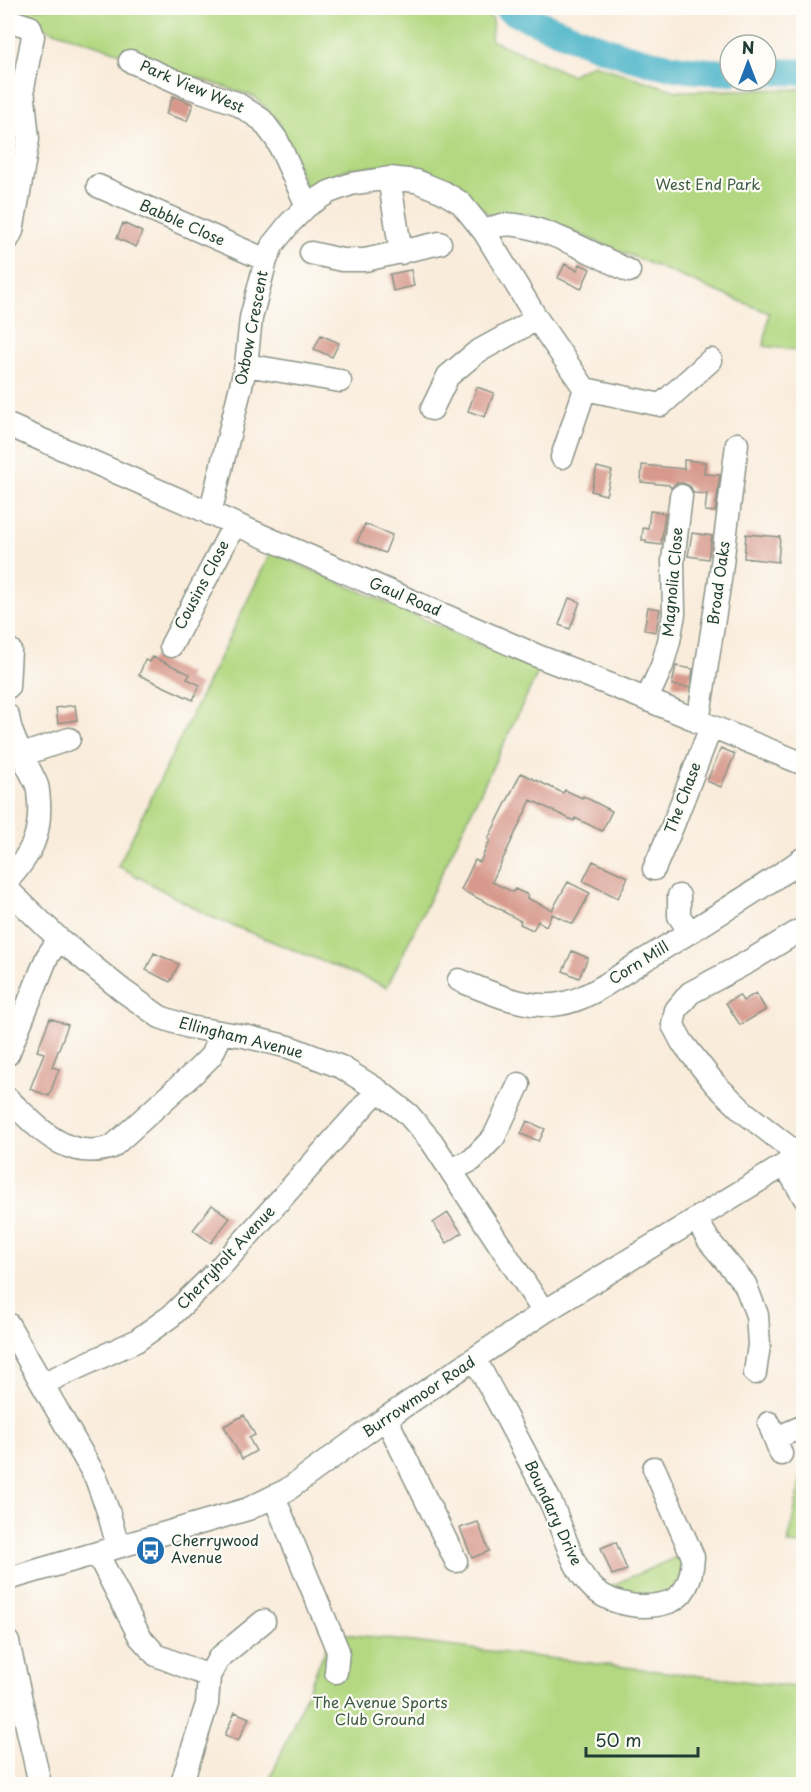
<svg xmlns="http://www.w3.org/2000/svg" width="811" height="1792" viewBox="0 0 811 1792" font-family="'Playpen Sans',sans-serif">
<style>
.green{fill:#b3d881;stroke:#698a5a;stroke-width:1.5}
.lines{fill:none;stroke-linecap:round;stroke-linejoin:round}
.river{stroke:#49b3c7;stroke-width:27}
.building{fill:#d7998c}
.minor-casing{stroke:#8c9488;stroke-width:25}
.minor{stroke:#fff;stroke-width:22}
.labels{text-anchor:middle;stroke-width:4.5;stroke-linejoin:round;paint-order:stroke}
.street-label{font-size:15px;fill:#1f3d34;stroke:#fdfcf7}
.park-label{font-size:15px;fill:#3d5c43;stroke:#fdfcf7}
.poi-label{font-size:15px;fill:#1f3d34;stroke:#fdfcf7;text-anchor:start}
</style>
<rect width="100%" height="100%" fill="#fdfcf7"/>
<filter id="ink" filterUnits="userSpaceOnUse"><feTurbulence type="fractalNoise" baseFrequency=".0167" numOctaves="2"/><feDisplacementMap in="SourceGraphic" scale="12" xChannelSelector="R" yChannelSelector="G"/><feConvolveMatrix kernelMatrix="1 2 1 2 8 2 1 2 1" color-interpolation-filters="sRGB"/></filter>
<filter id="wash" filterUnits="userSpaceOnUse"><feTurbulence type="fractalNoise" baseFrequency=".008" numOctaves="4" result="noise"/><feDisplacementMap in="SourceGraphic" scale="24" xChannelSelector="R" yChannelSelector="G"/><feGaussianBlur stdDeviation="1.35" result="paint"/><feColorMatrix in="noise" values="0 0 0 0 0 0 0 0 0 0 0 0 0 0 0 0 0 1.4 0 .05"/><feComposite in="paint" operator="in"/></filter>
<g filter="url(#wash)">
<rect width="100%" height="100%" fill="#f9ecdb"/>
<path class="green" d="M8,8H473L493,19L491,40L571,75L593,64L676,91L803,89V351L764,346L769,313L530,214L489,215C453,181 422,161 370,167C363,168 355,167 348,169C334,173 319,184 307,190L280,124L255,97L8,16Z
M271,552L539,670L387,987L211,917L118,866Z
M803,1468V1545L788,1544Z
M681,1555C687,1572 679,1581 670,1595L633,1597L608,1587Z
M337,1633L803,1688V1784H268L328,1643Z"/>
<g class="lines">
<path class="river" d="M507,8L520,15C591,45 650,72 730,72
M766,72H804"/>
</g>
<g id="blocks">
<path class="building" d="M173,96L193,104L187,121L166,114Z
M123,223L142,232L136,247L117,238Z
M565,264L577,270L580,264L590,269L581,289L558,278Z
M411,270L414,286L393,291L390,274Z
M321,335L339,343L332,357L314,349Z
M477,387L494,393L485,417L468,411Z
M684,460L705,462L704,474L720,475L715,512L705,511L707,494L694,493L690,486L683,483H676L671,488L669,485L641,482L642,465L684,469Z
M597,467L612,471L606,495L591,491Z
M650,511L665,513L661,545L646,543V540H642L643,528L648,529Z
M365,524L392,535L385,553L357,542Z
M692,533L712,536L708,559L688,556Z
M746,534L780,537L778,562L744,558Z
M569,598L580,602L570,629L559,625Z
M648,607L660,609L656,632L644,630Z
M153,657L190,674L187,679L200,685L193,700L139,675L145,660L150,662Z
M676,666L693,669L690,688L672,685Z
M75,705L77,720L58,723L56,708Z
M721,748L735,754L721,787L707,781Z
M521,773L563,793L565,790L582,798L583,796L612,811L602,831L575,818L574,821L531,800L492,882L513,892L515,889L528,895L527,898L552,910L568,882L590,893L573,924L552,914L546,926L538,921L533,930L520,924L521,921L504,912V911L461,890L475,860L480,862L490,840L488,839Z
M593,861L628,877L618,898L583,881Z
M572,951L588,958L579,978L563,971Z
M154,953L179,964L170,982L146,970Z
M756,993L766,1010L740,1025L726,1003L739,995L743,1001Z
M50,1018L68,1025L52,1067L59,1069L49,1096L30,1089L44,1053L37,1051Z
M527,1121L545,1129L539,1141L521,1134Z
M212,1205L230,1218L211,1243L193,1230Z
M448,1213L462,1233L447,1243L433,1223Z
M244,1415L255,1435L249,1438L256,1451L242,1459L224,1426Z
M478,1522L489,1551L472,1558L460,1528Z
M616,1542L627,1570L612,1575L601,1548Z
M235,1712L249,1718L238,1741L225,1735Z"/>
</g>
</g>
<g filter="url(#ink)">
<use href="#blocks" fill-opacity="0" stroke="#8c9488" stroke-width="1.5"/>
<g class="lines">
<defs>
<path id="minor" d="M8,20L30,27L33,36L23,88L28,139L20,187L8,184
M130,61L189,87L236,103L262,120L277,140L307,206
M389,178L401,253
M98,186L266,260
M485,233C490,230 497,225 502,225C535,220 599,257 629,271
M8,239L12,231L20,187
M311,253L342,260H365L440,243
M246,365L340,381
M585,389L661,405L711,360
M432,409L448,376L477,352L537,319
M8,425L540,657C629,691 716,729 804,764
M562,457L585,389
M210,514L246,365L251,318L266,260L273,244L290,223L307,206L329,192L351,184L389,178L416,181L443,192L461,203L485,233L537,319L585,389
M171,646L234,525
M8,687L10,650
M647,699L662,666L669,641L674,614L673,561L681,496
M8,716C11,740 26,761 36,783C39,789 38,795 39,801C41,836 31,854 8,880
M698,722L720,580L737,444
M22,755L69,739
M654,869L673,825L711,727
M8,890L59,939L122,990L160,1017L189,1027L244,1036L289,1047L341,1067L378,1090L408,1114L432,1142L544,1312
M679,896V916L690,932
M459,980C488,992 528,1010 560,1004C590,999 616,977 641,962C696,928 751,896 804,858
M8,1054L47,957L59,939
M8,1099C38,1127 66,1162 112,1147L196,1071L211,1056L222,1033
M795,1158L786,1145L744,1112L715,1084L682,1042L673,1025L676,1010L690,993L748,962L804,928
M785,1165L804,1197
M451,1170L472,1160L494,1137L519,1084
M696,1219L709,1241L745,1284L757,1315L759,1345L755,1373
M8,1324L96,1478L109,1514L118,1547
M475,1359C500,1406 526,1453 550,1501C564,1529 570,1568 595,1590C615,1606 645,1610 669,1602C688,1595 692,1575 693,1557L654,1468
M42,1384L136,1341L171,1316L215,1273L378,1090
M386,1418L456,1561
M769,1423L781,1454
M776,1438L804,1426
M274,1497L338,1651L336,1672
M97,1553L140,1637L156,1655L209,1676
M8,1579L248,1509L287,1490L386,1418L544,1312L804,1153
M8,1642L40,1784
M183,1779L207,1704L209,1676L219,1658L264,1621"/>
</defs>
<use href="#minor" class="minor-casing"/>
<use href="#minor" class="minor"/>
</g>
</g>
<defs>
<symbol id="bus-disc" viewBox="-11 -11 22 22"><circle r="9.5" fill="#1f6fb2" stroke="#fdfcf7"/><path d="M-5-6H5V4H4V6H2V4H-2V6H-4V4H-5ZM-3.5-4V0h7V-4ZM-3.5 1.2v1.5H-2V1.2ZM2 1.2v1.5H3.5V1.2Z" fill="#fff"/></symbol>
</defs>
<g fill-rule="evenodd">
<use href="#bus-disc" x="134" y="1534" width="33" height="33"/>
</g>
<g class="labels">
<g class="street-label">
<text transform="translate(192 87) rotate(23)" y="5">Park View West</text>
<text transform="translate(182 223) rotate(24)" y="5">Babble Close</text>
<text transform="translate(252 328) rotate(-79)" y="5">Oxbow Crescent</text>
<text transform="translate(673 582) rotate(-85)" y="5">Magnolia Close</text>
<text transform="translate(719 583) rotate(-82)" y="5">Broad Oaks</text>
<text transform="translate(202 585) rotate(-62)" y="5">Cousins Close</text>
<text transform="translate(405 597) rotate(23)" y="5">Gaul Road</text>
<text transform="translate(683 798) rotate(-69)" y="5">The Chase</text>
<text transform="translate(639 963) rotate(-32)" y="5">Corn Mill</text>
<text transform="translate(241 1038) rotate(14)" y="5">Ellingham Avenue</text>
<text transform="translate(226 1258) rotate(-47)" y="5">Cherryholt Avenue</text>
<text transform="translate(419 1397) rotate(-34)" y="5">Burrowmoor Road</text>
<text transform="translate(553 1513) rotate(65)" y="5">Boundary Drive</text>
</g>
<g class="park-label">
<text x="708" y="190">West End Park</text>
<text x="380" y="1708">The Avenue Sports<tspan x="380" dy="17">Club Ground</tspan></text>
</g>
<g class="poi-label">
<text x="171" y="1546">Cherrywood<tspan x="171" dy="17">Avenue</tspan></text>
</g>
</g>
<rect width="811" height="1792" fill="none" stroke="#fdfcf7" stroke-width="30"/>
<g transform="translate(748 63)"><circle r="28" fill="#fdfcf7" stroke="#a4b0a9" stroke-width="1.5"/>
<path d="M0-4.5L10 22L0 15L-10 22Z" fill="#1f6fb2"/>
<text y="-9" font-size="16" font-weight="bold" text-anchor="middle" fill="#1f3d34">N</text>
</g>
<path d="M586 1747v9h112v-9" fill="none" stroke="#1f3d34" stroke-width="3"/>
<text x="595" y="1747" font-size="18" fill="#1f3d34" stroke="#fdfcf7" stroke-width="4.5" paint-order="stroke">50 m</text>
</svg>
